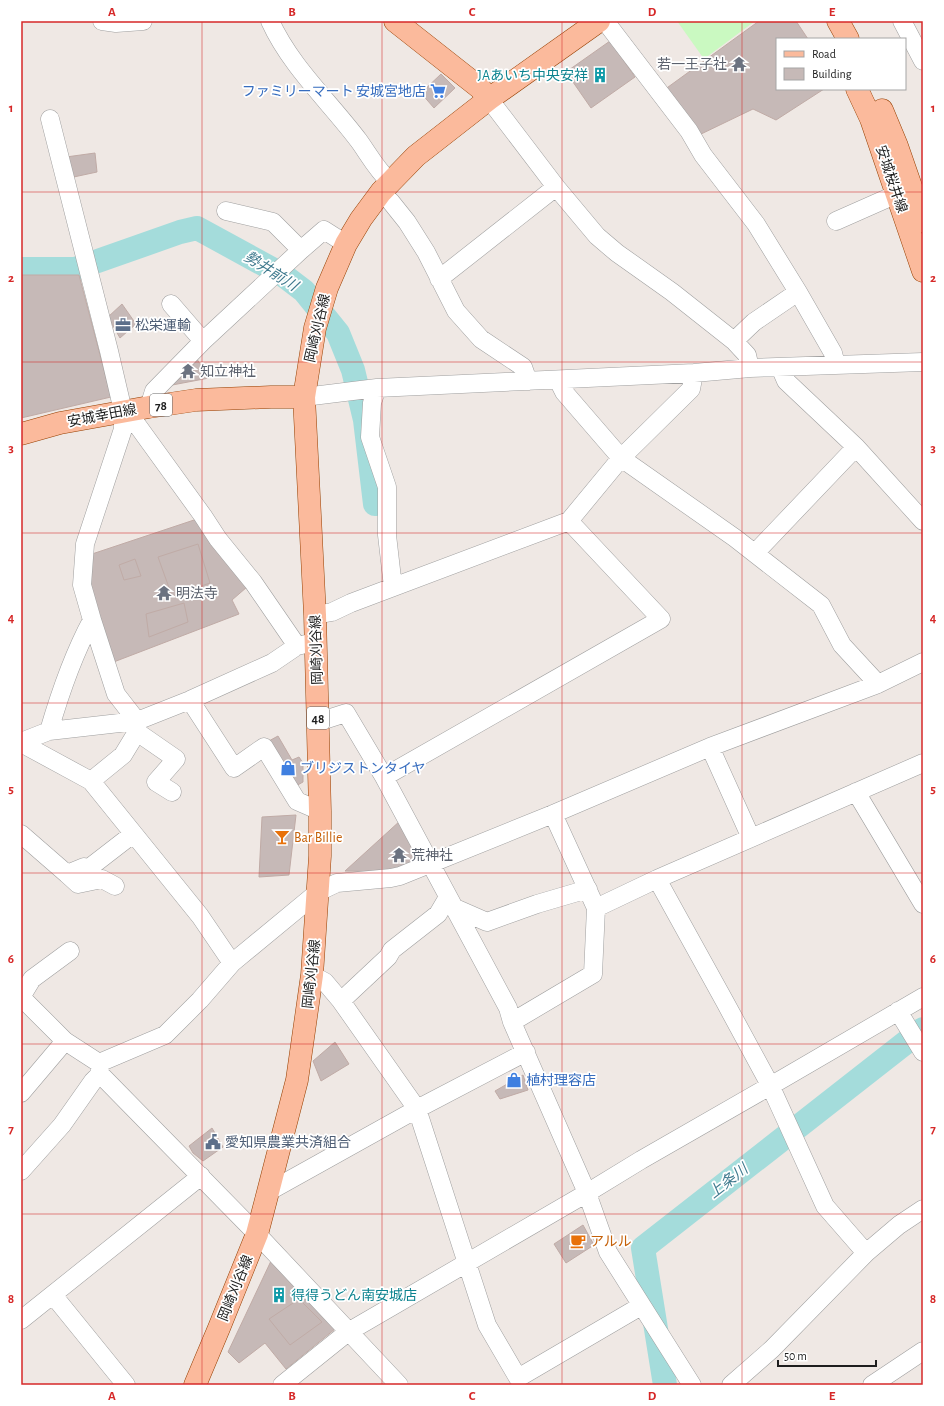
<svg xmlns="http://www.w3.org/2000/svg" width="944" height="1406" viewBox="0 0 944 1406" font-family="'Alegreya Sans','Noto Sans JP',sans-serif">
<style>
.park{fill:#caf9c1}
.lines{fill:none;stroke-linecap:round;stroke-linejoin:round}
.river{stroke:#a4dcdb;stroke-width:24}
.building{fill:#c6b9b7;stroke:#c0aba6}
.minor-casing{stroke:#9f9f9f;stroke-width:19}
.major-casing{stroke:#963f01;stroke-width:23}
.minor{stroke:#fff;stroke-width:18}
.major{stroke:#fbba9c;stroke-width:22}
.grid{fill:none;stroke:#d62828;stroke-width:1;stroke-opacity:0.55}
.labels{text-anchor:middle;stroke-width:3.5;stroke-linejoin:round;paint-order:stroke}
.shield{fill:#fff;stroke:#626262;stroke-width:1}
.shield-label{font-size:13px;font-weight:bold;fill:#1e1e1e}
.worship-label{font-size:14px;fill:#5b616d;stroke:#fff;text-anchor:start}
.culture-label{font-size:14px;fill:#0d838f;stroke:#fff;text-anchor:end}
.shop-label{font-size:14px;fill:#366cbe;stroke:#fff;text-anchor:start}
.street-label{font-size:14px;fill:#1e1e1e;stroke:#fff}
.service-label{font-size:14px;fill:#4e5e75;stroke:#fff;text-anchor:start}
.food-label{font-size:14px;fill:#c56008;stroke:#fff;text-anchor:start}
.water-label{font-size:15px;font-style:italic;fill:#3f7a8e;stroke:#fff}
.neatline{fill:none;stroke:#d62828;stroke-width:1.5}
.grid-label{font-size:13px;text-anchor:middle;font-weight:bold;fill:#d62828}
</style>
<rect width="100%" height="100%" fill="#efe8e4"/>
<path class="park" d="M677,21H755L704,59Z"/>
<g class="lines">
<path class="river" d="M21,269H75L180,232L197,228L283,275L304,291L338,333L353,370L365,420L375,504
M665,1385L643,1248L923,1029"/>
</g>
<path class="building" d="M759,21H796L808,39H777V89H824L776,120L753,109L699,135L664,90Z
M610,41L635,77L591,108L566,72Z
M441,74L455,88L434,108L421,93Z
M95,153L97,172L69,178L66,157Z
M21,275H79L111,397L21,418Z
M122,304L136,324L120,338L108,317Z
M195,356L209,378L167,386Z
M197,519L247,587L232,600L239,614L111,663L86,585L89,555Z
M198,544L210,583L172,596L158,557Z
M135,559L141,576L124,580L119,565Z
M184,603L188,622L149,637L146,614Z
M278,736L292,760L299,757L303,763V782L294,787L267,742Z
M296,815L289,875L259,877L262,817Z
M401,820L423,860L396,872L345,871Z
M335,1042L349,1064L321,1081L313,1061Z
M523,1075L528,1090L500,1099L495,1091Z
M212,1128L223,1147L203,1161L193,1153L189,1146Z
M583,1225L594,1245L566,1263L554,1244Z
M271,1261L335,1329L286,1369L265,1343L239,1363L228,1352Z
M299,1299L322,1322L290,1345L269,1319Z"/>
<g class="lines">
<defs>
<path id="minor" d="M102,21L116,23L143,21
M270,21C291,67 329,101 359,141C369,155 377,170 390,182
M605,21L689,131L703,155L756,224L798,292L833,353L836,365
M902,21L923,61
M489,99L556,187L597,236L617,253L672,292L734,341L747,355L750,368
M381,192L391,202L407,222L426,252L456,311L481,339L523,367L528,381
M226,211L273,222L301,250
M836,221L897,194
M439,279L556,187
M171,304L203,341
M734,341L754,322L798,292
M780,367L786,381L856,447L923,521
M558,380L564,392L621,458L735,538L821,605L842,645L878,684
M377,388L372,403L370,437L387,487V535L393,587
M304,397L377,388L694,373L750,368L923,362
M149,407L154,391L203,341L301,250L324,230L346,244
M123,411L135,422L203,516L218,539L253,582L297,646
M755,553L856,447
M315,615L332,612L351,603L569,521L621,458L691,389L694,373
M190,700L234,768L264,747L297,801L320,811
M318,722L346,713L384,777L508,1008L512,1022L587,1193L608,1252L692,1385
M49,731C60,693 73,655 92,620L82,585L85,544L123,429V411L109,351L50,119
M137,732L176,759L156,782L172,792
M21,742L49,731L137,721L190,700L272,663L297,646L315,642
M21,743L91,781L200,916L232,963
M710,747L751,838
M384,777L661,619L569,521
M91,781L123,755L137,732V721L116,694L92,620
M856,792L923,904
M553,814L596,908L657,879L923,763
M21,834L67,874L84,867L89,868L133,834
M67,874L78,884L102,879L115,886
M657,879L725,1002L770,1085L825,1206L866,1253
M455,908L487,922L537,904L588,889
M312,975L325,982L341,1001L417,1109L487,1325L518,1378L641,1306
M21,997L65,1041L99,1063L100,1074L257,1234L399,1385
M21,997L32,979L70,951
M341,1001L388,957L392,950L438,914L448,897
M898,1011L923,1052
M512,1022L593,974L596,908
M99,1063L165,1035L200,1000L232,963L318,892L337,883L391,878L400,876L553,814L710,747L878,684L923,662
M21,1093L65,1041
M21,1171L62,1125L93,1081L100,1074
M268,1192L417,1109L526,1052
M53,1295L126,1385
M21,1320L201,1176
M282,1385L348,1332L587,1193L641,1160L784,1078L923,997
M731,1385L772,1349L866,1253L899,1225L923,1209
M872,1385L923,1351"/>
<path id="major" d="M395,21L480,88L489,99
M838,21L848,39
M857,89L871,119L923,271
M882,110L897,146L923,221
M21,434L60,423L149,407L196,400L271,397H304
M195,1385L219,1328L257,1234L268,1192L297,1080L312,975L320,856V811L315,615L304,397L315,328L327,288L346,244L361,219L381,192L416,156L489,99L599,21"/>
</defs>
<use href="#minor" class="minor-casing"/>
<use href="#major" class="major-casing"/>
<use href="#minor" class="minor"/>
<use href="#major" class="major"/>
</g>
<path class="grid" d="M202,21V1385M382,21V1385M562,21V1385M742,21V1385M21,192H923M21,362H923M21,533H923M21,703H923M21,873H923M21,1044H923M21,1214H923"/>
<defs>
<symbol id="temple-bare" viewBox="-9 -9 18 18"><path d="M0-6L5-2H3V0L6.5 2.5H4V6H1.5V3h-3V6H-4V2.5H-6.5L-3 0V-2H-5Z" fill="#6b7280" stroke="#fff" stroke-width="2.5" paint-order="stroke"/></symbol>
<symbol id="building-bare" viewBox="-9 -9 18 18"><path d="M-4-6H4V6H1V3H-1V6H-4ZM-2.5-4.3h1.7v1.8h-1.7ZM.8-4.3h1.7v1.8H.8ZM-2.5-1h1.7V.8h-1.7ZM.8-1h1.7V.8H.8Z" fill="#0f9aa8" stroke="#fff" stroke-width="2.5" paint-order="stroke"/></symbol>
<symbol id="supermarket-bare" viewBox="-9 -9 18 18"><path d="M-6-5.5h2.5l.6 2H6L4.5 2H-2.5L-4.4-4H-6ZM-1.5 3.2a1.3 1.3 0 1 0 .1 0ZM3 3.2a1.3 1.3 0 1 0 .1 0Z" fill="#3f7fe0" stroke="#fff" stroke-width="2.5" paint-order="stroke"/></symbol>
<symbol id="office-bare" viewBox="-9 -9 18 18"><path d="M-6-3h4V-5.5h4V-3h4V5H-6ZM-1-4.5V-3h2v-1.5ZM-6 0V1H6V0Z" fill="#5c6f8a" stroke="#fff" stroke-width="2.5" paint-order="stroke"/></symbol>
<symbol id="shop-bare" viewBox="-9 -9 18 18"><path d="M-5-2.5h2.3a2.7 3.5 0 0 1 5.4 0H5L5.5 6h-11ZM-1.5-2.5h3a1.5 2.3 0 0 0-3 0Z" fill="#3f7fe0" stroke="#fff" stroke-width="2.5" paint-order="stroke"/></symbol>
<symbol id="bar-bare" viewBox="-9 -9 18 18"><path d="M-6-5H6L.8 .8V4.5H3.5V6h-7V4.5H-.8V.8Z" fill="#e8710a" stroke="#fff" stroke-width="2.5" paint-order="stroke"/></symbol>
<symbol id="civic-bare" viewBox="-9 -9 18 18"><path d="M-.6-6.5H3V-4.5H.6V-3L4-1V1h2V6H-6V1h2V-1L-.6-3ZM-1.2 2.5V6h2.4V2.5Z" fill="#5c6f8a" stroke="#fff" stroke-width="2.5" paint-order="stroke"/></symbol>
<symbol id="cafe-bare" viewBox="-9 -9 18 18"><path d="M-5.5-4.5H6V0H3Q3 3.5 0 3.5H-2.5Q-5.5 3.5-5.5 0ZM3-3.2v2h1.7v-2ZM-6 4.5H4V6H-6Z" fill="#e8710a" stroke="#fff" stroke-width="2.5" paint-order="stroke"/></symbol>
</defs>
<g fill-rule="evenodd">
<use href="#temple-bare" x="728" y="53" width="22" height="22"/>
<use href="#building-bare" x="589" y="64" width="22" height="22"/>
<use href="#supermarket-bare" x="427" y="80" width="22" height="22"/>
<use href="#office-bare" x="112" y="314" width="22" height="22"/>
<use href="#temple-bare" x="177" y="360" width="22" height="22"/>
<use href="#temple-bare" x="153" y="582" width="22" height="22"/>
<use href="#shop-bare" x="277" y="757" width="22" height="22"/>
<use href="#bar-bare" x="271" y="826" width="22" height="22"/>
<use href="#temple-bare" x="388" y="844" width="22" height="22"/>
<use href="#shop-bare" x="503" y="1069" width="22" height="22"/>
<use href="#civic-bare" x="202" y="1131" width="22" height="22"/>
<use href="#cafe-bare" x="567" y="1230" width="22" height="22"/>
<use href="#building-bare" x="268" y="1284" width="22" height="22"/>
</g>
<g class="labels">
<g class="shield">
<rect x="150" y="394" width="22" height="22" rx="3"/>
<rect x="307" y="707" width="22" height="22" rx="3"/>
</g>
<g class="shield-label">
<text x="161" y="410">78</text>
<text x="318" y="723">48</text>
</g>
<g class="worship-label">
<text x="727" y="69" text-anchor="end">若一王子社</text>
<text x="200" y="376">知立神社</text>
<text x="176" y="598">明法寺</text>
<text x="411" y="860">荒神社</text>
</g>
<g class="culture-label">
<text x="588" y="80">JAあいち中央安祥</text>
<text x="291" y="1300" text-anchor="start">得得うどん南安城店</text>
</g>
<g class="shop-label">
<text x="426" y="96" text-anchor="end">ファミリーマート 安城宮地店</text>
<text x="300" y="773">ブリジストンタイヤ</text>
<text x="526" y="1085">植村理容店</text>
</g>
<g class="street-label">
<text transform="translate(892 179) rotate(71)" y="5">安城桜井線</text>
<text transform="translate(317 328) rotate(-77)" y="5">岡崎刈谷線</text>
<text transform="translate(102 415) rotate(-11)" y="5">安城幸田線</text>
<text transform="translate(316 650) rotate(-92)" y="5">岡崎刈谷線</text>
<text transform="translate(311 974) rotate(-84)" y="5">岡崎刈谷線</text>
<text transform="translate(235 1288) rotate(-68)" y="5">岡崎刈谷線</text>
</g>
<g class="service-label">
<text x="135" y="330">松栄運輸</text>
<text x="225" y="1147">愛知県農業共済組合</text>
</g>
<g class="food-label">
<text x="294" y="842">Bar Billie</text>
<text x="590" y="1246">アルル</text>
</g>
<g class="water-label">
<text transform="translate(271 271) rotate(32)" y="5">勢井前川</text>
<text transform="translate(728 1181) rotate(-38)" y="5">上条川</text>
</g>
</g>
<rect width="944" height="1406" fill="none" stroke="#ffffff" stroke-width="44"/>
<rect x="776" y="38" width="130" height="52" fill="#ffffff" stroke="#a5a5a5"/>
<rect x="784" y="51" width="20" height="6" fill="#fbba9c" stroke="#a5a5a5"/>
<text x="812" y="58" font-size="12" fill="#1e1e1e">Road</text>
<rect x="784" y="68" width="20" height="12" fill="#c6b9b7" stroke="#a5a5a5"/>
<text x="812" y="78" font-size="12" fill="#1e1e1e">Building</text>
<path d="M778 1360v6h98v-6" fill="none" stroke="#1e1e1e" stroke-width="2"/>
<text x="784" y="1360" font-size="12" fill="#1e1e1e" stroke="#ffffff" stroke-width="3" paint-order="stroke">50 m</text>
<rect x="22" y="22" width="900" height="1362" class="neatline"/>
<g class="grid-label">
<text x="112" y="16">A</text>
<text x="292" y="16">B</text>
<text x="472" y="16">C</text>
<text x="652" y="16">D</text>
<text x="832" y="16">E</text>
<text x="11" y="112">1</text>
<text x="933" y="112">1</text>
<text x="11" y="282">2</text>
<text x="933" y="282">2</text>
<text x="11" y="452">3</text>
<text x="933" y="452">3</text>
<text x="11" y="622">4</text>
<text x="933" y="622">4</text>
<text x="11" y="793">5</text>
<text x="933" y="793">5</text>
<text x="11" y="963">6</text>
<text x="933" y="963">6</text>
<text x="11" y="1133">7</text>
<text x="933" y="1133">7</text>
<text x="11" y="1303">8</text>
<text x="933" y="1303">8</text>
<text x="112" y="1400">A</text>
<text x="292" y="1400">B</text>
<text x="472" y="1400">C</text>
<text x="652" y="1400">D</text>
<text x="832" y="1400">E</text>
</g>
</svg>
